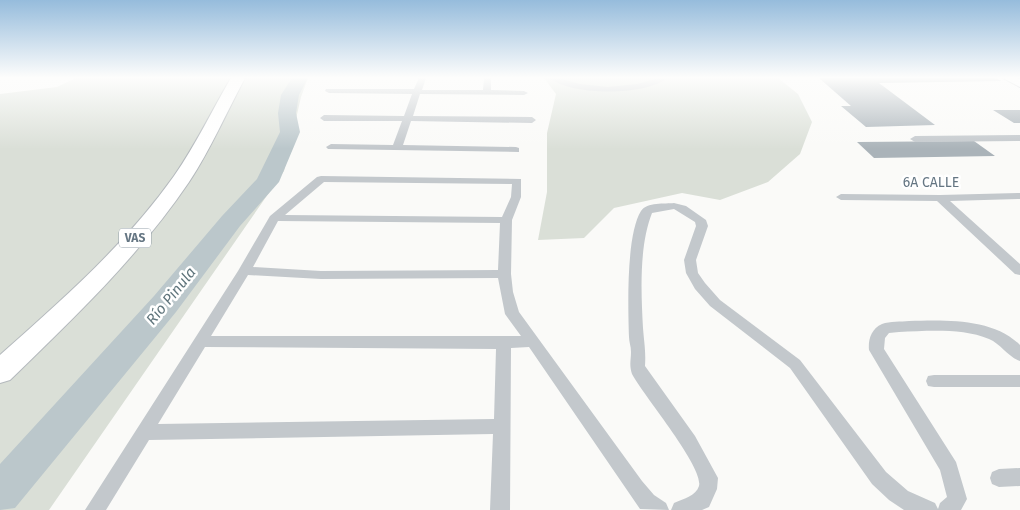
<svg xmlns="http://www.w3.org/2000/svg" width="1020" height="510" viewBox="0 0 1020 510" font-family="'Fira Sans',sans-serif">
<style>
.green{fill:#dadfd7}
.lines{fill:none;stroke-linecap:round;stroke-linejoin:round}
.river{fill:#bbc7cb;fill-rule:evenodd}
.building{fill:#aab3b9}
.primary-casing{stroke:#b5babe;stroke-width:2}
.highway-casing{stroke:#b4b9bd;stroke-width:2}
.street{fill:#c3c8cc;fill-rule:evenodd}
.primary{fill:#fff;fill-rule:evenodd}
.highway{fill:#fff;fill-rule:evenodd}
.labels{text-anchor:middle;stroke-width:5;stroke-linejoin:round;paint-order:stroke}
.shield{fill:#fff;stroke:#939fa8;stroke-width:1}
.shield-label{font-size:12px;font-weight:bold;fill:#657683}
.street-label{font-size:14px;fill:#657683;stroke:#fff}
.water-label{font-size:15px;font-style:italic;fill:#60757c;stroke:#fff}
</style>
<rect width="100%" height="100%" fill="#fafaf8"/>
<path class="green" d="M76,78H308L301,97L284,171L49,510H0V94L57,87Z
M544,78H778L798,94L812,122L800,154L768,182L720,200L682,193L614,208L584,238L538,240L547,192V133L556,94Z"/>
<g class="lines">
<path class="river" d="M292,78H308L299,95L296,113L300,132L279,182L240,226L176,312L15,508L0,510V464L154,296L222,216L257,179L280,132L278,113L281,95Z"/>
</g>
<path class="building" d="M819,78H995L1002,81L879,83L935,125L866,127L841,106H851Z
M993,110H1020V123H1014Z
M974,141L995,156L874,158L857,142Z"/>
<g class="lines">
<defs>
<path id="primary" d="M1003,78H1017L1020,79V87Z"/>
<path id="highway" d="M231,78H245C226,113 211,149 189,182C139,256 74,318 10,380L0,383V355C62,300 126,244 174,176C196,145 212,110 231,78Z"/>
</defs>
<use href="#primary" class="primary-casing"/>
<use href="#highway" class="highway-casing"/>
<path class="street" d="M419,78H426L422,90H483L484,78H491V90L524,91L528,93L524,95L420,94L413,116L532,117L536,120L532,123L411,121L403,145L516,147L519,148V152L328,149L326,147L331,144L393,145L402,121H324L320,118L324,115L404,116L412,94L329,93L325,91L326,89H414Z
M549,78H559L580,84L608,87L637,84L658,78H668C644,96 573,96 549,78Z
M1020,135V141L915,142L910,139L915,136Z
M321,176L521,179V197L512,220L511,274L513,292L519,312L642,481L654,495L666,503L669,510L640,509L529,347L511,348L510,510H490L493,434L149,440L106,510H85L238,271L270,216L317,177ZM324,182L512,184L511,197L502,217L285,215ZM278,221L500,223L498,270L321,271L253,267ZM248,275L321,279L498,278L505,314L521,336H211ZM205,347L496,349L494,419L158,424Z
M1020,193V199L950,201L1020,264V275L1015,274L937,201L841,200L836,197L841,194L940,195Z
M674,203L686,206L706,220L708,226L696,260L698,273L705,283L720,300L800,360L886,472L908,491L935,503L938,509L940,503L947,497L940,470L869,350C868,340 871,329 882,324C890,321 901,322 909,321C945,320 993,318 1020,345V361C1008,357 1001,344 989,339C962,328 928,331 899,332L889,333L885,338L884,349L956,462L967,499L961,510H904L889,500L872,484L790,368L710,306L695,289L686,273L684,260L696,226L695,222L674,209L652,213C639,246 641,292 643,328C644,342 646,351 645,366L695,436L718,478L717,489L709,507L702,510H671L674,503C683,499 696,496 699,486C704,467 643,395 632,374C629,365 631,360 631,352C631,346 629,342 629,337C628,307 626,235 641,211C647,202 665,204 674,203Z
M934,375H1020V387H934L928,386L926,381L928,376Z
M1020,468V486L999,487L992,484L990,478L992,472L999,469Z"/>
<use href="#primary" class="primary"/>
<use href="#highway" class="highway"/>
</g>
<linearGradient id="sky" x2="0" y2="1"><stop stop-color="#96bcdc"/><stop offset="0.52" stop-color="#fdfdfc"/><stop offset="1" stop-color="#fdfdfc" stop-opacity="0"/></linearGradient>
<rect width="1020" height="149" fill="url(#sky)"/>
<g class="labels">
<rect class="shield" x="119" y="228.5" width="32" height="19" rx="4"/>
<g class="shield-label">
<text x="135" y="242">VAS</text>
</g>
<g class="street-label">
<text x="931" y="187">6A CALLE</text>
</g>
<g class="water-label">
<text transform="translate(171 296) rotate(-51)" y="5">Río Pinula</text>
</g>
</g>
</svg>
